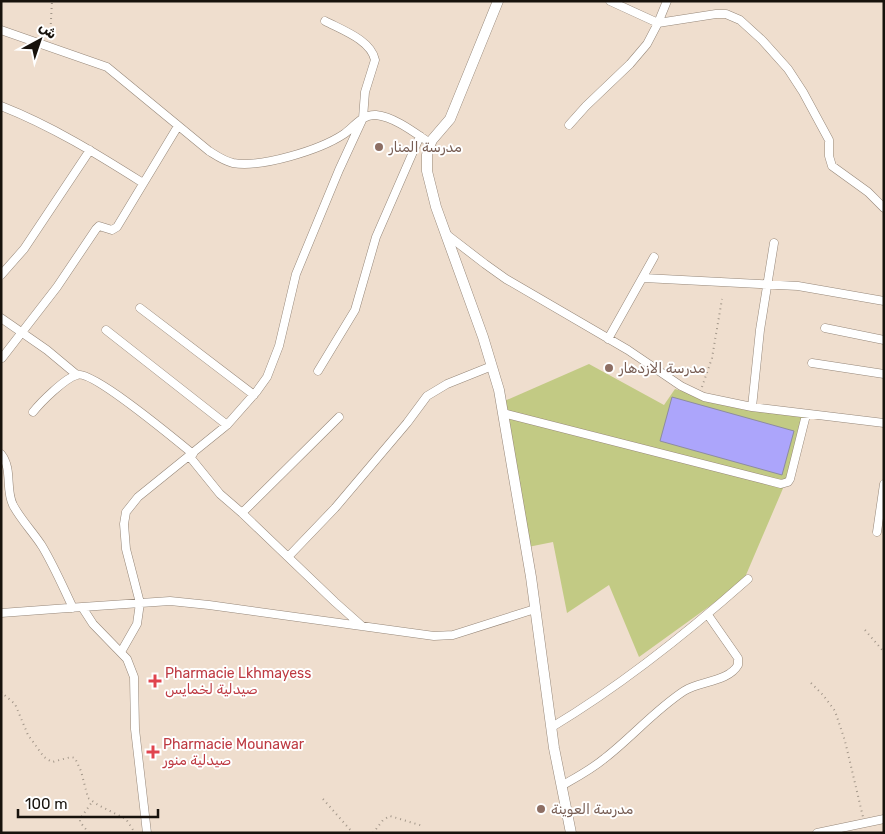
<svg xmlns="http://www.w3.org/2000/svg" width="885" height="834" viewBox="0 0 885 834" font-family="Rubik,Cairo,sans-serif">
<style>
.green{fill:#c2ca84}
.building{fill:#aca5fb;stroke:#8d8ca0}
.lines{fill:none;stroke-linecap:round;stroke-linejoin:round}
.minor-casing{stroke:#968779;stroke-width:9}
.tertiary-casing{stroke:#968779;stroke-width:11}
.path{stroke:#a29689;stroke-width:2;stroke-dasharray:1 4;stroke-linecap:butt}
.minor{stroke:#fff;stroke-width:8}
.tertiary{stroke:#fff;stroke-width:10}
.education-dot{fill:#8d6e63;stroke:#fff;stroke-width:2}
.health-dot{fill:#e0444e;stroke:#fff;stroke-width:2}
.labels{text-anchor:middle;stroke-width:4;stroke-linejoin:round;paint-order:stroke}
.education-label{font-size:14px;fill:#785e54;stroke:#fff;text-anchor:start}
.health-label{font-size:14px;fill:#be3a42;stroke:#fff;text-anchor:start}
</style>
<rect width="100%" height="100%" fill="#efdece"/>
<path class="green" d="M589,364L664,405L675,389L739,407L807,417L784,486L743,582L639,657L609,585L567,613L553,542L528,547L502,402Z"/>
<path class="building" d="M672,397L794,431L782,475L660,441Z"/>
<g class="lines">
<defs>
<path id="minor" d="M610,1L658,23L716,14H726L740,20L762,40L788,69L803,92L829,140V156L832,166L868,192L884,208
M1,30L107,67L209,151C217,156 224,161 233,163C261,168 320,150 344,134C354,127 362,114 376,115C395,117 415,133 430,143
M1,106C52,126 97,154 143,183
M569,125L586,106L630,64L647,44L658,23L667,1
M446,234L485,264L506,279L628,350L681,386L704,397L752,407L884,423
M1,275L24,249L90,150
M644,278L798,286L884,301
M140,308L254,395
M1,318L47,350L77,375
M825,328L884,340
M106,330L227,425
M608,339L654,257
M2,358L57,287L96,229L99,226L112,230L117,227L178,126
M812,363L884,374
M318,371L355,310L376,237L420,136
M752,407L760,330L774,243
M33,412C41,402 65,378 77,375C92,370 177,441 193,454
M503,413L781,484L788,482L790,479L806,415
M1,454C13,469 5,489 13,505C21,520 33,532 42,546C54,566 63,587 73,608
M190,457L220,494L242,513L335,602L362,626
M242,513L339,417
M877,532L884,484
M288,557L335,508L407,423L427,396L447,384L492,366
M82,607L170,601L209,605L434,636L453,635L535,609
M1,613L82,607L93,624L127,659L134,677L135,729L147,833
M121,652L137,624L140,603L126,549L124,524L126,512L138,497L227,425L257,391L267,377L279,346L296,274L339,170L363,118L365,92L375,60C371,40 342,30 325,21
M552,727C622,685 687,633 748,579
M563,785C577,777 592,769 605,758C632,737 655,710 684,691C700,681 728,682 738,665V658L708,615
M817,833L884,819"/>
<path id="tertiary" d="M498,1L450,119L432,140L429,147L427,155V171L436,207L483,337L499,390L531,577L554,748L571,833"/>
</defs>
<use href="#minor" class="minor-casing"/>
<use href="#tertiary" class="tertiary-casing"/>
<path class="path" d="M50,39L52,1
M702,387L712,358L722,299
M865,630L884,652
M811,683L823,695L835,711L845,741L863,817
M1,692L15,704L28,735L44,757L52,762L71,757L75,758L81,771L88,798L98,805L126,819L135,833
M323,799L353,833
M89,833L80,822V819L92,802
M373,833L383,820L390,816L423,826"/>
<use href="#minor" class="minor"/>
<use href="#tertiary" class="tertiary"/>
</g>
<g class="education-dot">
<circle cx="379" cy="147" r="5"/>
<circle cx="609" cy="368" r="5"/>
<circle cx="541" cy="809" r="5"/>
</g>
<g class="health-dot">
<path d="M152.5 673.5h5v5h5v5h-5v5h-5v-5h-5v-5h5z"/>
<path d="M150.5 744.5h5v5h5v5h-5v5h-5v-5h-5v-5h5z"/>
</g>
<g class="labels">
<g class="education-label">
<text x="389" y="152">مدرسة المنار</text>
<text x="619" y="373">مدرسة الازدهار</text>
<text x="551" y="814">مدرسة العوينة</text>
</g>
<g class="health-label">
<text x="165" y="678">Pharmacie Lkhmayess<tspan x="165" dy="16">صيدلية لخمايس</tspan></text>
<text x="163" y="749">Pharmacie Mounawar<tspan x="163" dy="16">صيدلية منور</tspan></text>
</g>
</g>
<rect width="885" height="834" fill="none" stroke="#17120c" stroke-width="5"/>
<g transform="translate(40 40) rotate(40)" stroke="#ffffff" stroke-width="4" paint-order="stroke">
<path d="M0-4L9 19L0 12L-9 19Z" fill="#17120c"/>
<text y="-8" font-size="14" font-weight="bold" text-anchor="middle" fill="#17120c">ش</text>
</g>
<path d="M18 809v8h140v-8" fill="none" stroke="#17120c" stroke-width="2.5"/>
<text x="25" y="809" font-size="15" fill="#17120c" stroke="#ffffff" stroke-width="4" paint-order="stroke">100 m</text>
</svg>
